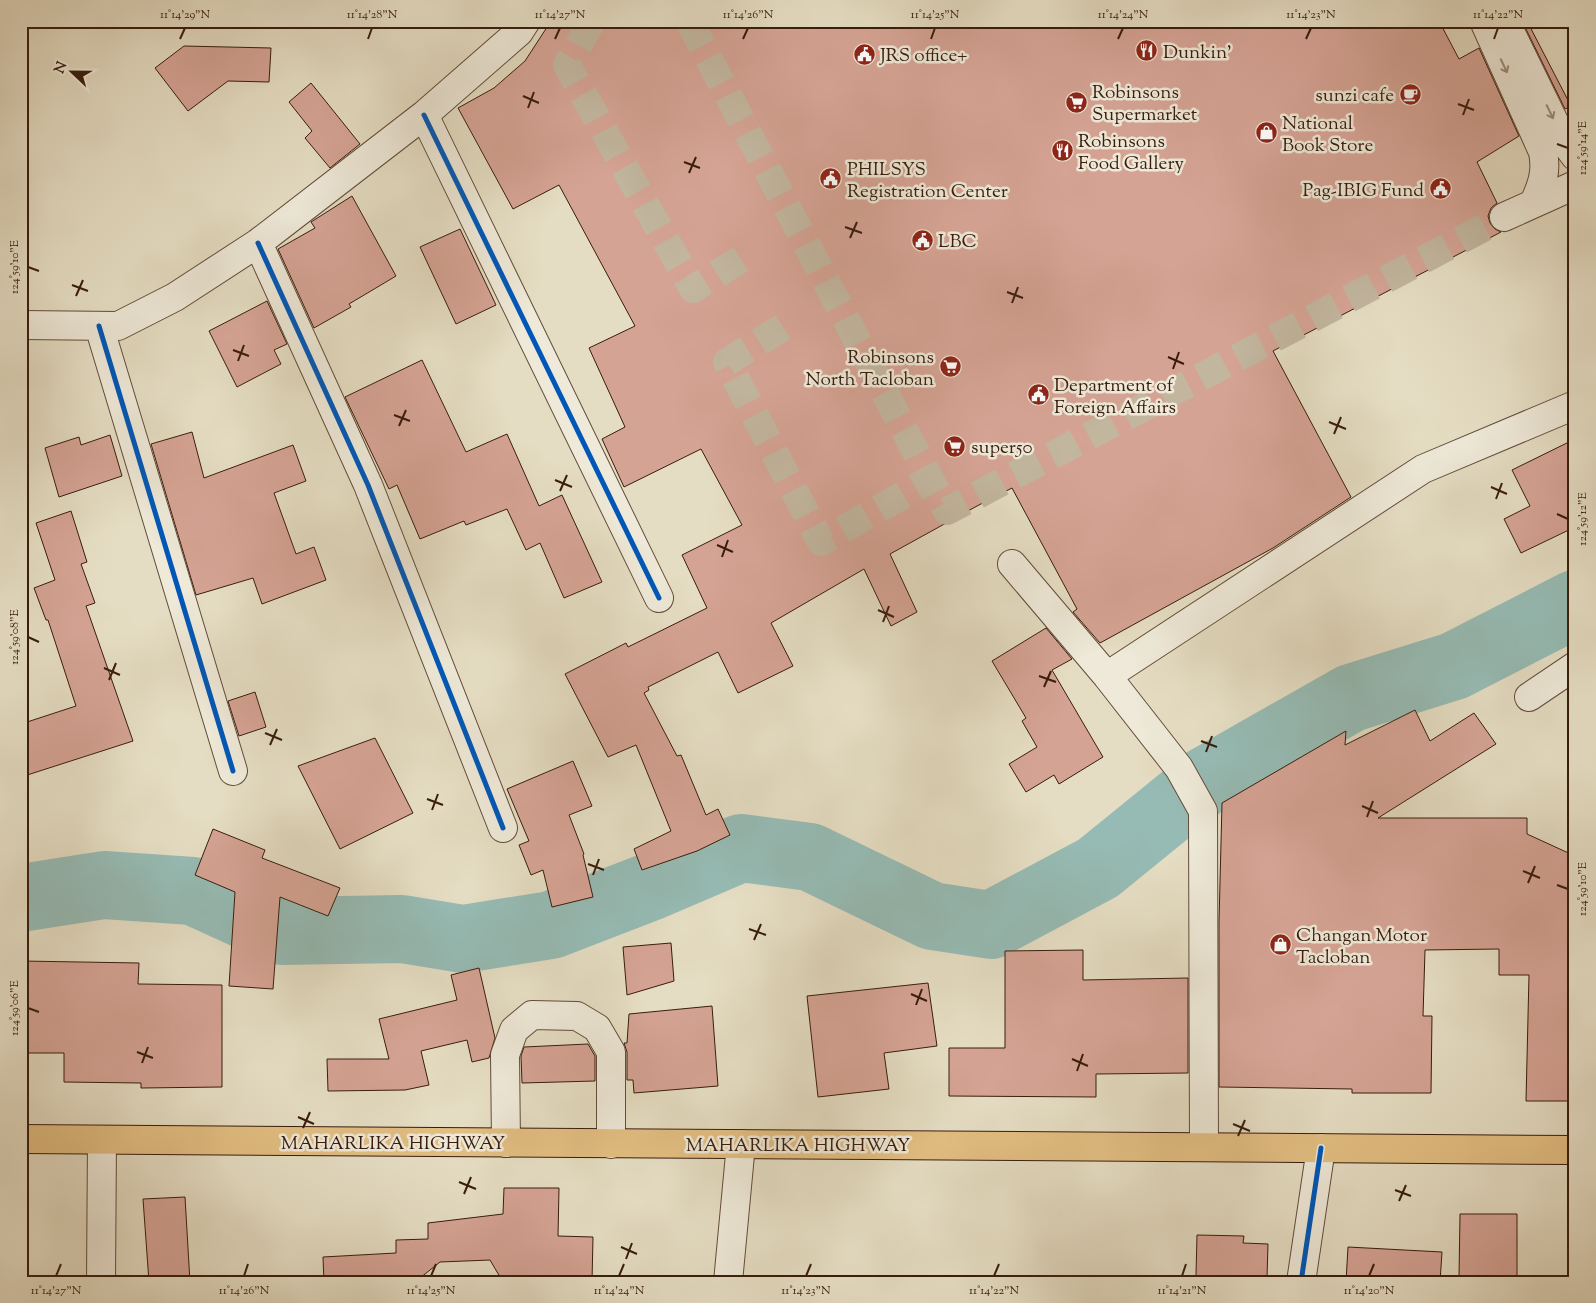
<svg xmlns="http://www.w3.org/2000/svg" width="1596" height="1303" viewBox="0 0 1596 1303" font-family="'Sorts Mill Goudy',serif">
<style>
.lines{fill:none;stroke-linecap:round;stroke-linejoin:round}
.river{stroke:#96bbb4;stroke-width:68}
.building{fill:#d5a394;stroke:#381c0d}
.minor-tunnel{stroke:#c2b69f;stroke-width:28;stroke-dasharray:28 14;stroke-linecap:butt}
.minor-casing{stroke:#634c3a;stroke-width:30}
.major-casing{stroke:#381c0d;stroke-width:30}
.minor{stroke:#eee9d8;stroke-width:28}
.major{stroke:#e2be82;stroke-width:28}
.cycleway-casing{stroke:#eee9d8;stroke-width:8}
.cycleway{stroke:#0057b8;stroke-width:5}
.oneway{stroke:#9c8d7d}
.ticks{fill:none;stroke:#381c0d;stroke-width:2}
.labels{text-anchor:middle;stroke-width:5;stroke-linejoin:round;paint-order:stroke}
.poi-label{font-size:19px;fill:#381c0d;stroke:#eee9d8;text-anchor:start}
.street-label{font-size:19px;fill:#381c0d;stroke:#eee9d8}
.neatline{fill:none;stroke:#381c0d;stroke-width:2}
.ticks-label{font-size:12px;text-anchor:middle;fill:#381c0d}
</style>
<rect width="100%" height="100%" fill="#e5ddc3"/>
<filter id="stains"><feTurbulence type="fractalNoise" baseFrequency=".004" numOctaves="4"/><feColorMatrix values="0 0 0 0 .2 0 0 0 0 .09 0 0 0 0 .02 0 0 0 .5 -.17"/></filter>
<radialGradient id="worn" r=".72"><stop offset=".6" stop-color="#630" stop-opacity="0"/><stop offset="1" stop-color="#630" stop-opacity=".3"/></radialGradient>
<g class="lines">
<path class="river" d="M21,898L104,885L193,891L281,931L402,929L463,939L551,925L652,886L741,848L810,857L932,916L991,925L1098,868L1205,781L1351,698L1454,666L1575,604"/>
</g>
<path class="building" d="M551,21H1439L1459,59L1479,48L1519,136L1477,162L1497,203L1491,208L1488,216L1490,223L1495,229L1501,232L1273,351L1351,497L1273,548L1100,643L1073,612L1077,609L1012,488L977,506L890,554L917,612L891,626L864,569L771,623L793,666L738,693L718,652L648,687L649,690L644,693L677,756L681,755L706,815L718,809L730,835L697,851L642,870L634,849L671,831L636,745L608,757L565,674L626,643L628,647L707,608L682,555L742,525L701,449L624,487L602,439L625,427L589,348L635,326L559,185L513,209L458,108L494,88L525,61Z
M1528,23L1571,106L1565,109L1524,25Z
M184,46L271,48L269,82L228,81L188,111L155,68Z
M311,83L360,144L330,168L305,138L312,131L289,102Z
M352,196L396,276L349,304L351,307L314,328L278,249L315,228L311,222Z
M460,229L496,305L456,324L420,247Z
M267,301L287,344L274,350L281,364L237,387L209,331Z
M422,360L466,452L507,434L539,506L562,495L602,582L564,598L540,543L526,550L507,509L466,525L464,521L420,539L397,485L389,489L345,397Z
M192,432L204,478L293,445L306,481L274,493L296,554L314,547L326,580L262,604L253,578L196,595L151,444Z
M110,435L122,476L59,497L45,448L79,437L81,445Z
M1575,439V527L1521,553L1504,519L1530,506L1512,470Z
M71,511L87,562L81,564L95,603L86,606L133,741L21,777V724L76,706L48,620H46L34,588L55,580L36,523Z
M1046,628L1072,659L1052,670L1103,757L1059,784L1054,775L1026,792L1009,764L1037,747L1022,721L1026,718L992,661Z
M255,692L266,727L239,736L228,701Z
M1415,710L1430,741L1474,713L1496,744L1378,818H1527V834L1575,856V1101H1526L1529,975H1499V949L1425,950L1423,1016H1432L1431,1093H1352V1089L1219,1087V922L1222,803L1346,731L1345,745Z
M375,738L413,813L340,849L298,766Z
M573,761L592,806L569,815L584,854L583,855L593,897L552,907L543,870L531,875L519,845L529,841L507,789Z
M213,829L265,850L262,858L340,888L328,916L280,897L273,989L229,986L235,892L195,875Z
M671,943L674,981L627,995L623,947Z
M1083,950V980L1188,978V1073L1096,1074V1097L949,1096V1048H1005V951Z
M21,961L139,963L138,984L222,985V1087L141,1088V1083L64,1082V1053H21Z
M479,968L495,1038L489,1058L472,1062L467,1040L421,1051L429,1085L405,1090L328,1091L327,1059H389L379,1019L457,1000L451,975Z
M928,983L937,1046L884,1053L889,1089L818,1097L807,996Z
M712,1006L718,1086L634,1093L633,1080H627V1052L624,1043H627L629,1014Z
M588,1044L595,1056V1081L522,1083L521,1056L524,1047Z
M504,1188H559L558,1236L593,1237L592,1282H503L490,1260L440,1262L415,1282H324L323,1257L396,1253V1240L428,1239V1223L503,1214Z
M185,1197L190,1282H149L143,1199Z
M1460,1214H1517V1277H1459Z
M1197,1235L1244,1236L1243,1243L1268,1244L1267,1278L1196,1276Z
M1348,1247L1442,1252L1440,1282H1346Z"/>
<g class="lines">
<path class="minor-tunnel" d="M592,21L567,65L693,289L746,256
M689,21L947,511L1504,217
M783,327L727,362L821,542L931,479"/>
<defs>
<path id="minor" d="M1484,21L1543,152C1547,172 1542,185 1534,203
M1505,21L1563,140L1575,156
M424,115L659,598
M1504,217L1575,185
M258,243L368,485L503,828
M21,325L118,326L175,297L258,243L424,115L519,32L526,21
M99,326L233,771
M1012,564L1107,676L1179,768L1203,811L1204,1147
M1107,676L1423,469L1575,405
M1529,697L1575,666
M506,1143L505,1055L514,1030L532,1015L577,1016L597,1028L611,1052V1144
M101,1282L102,1140
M728,1282L741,1144
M1301,1282L1321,1148"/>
<path id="major" d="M21,1139L1575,1150"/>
</defs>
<use href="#minor" class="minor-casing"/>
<use href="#major" class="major-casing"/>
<use href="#minor" class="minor"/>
<use href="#major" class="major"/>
<defs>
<path id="cycleway" d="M424,115L659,598
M258,243L368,485L503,828
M99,326L233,771
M1301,1282L1321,1148"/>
</defs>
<use href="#cycleway" class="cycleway-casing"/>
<use href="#cycleway" class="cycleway"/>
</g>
<defs><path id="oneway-shaft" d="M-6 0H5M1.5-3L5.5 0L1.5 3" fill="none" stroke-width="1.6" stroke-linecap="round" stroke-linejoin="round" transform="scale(1.25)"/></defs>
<g class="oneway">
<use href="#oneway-shaft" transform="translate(1504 66) rotate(65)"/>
<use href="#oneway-shaft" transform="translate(1550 112) rotate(64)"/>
</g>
<path class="ticks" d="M180,39L185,28M368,39L372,28M555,39L560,28M743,39L748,28M931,39L935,28M1118,39L1123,28M1306,39L1311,28M1494,39L1498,28M523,96L539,103M1458,104L1474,110M528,108L534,92M1463,115L1469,99M1557,144L1568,148M684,162L700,168M689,173L696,157M845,227L862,233M850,238L857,222M28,267L39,271M72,285L88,291M1007,292L1023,298M76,296L83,280M1012,303L1018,287M233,350L249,356M1168,357L1184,364M238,361L244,345M1173,369L1179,352M394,415L410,421M1329,422L1346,429M399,426L406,410M1334,434L1341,417M555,480L572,487M1491,487L1507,494M560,491L567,475M1496,499L1502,483M1557,514L1568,519M717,545L733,552M722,557L728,540M878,610L894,617M883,622L889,606M28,637L39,642M104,668L120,675M1039,676L1056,682M109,680L116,663M1044,687L1051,671M265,733L282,740M1201,741L1217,747M270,745L277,729M1206,752L1212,736M427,799L443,805M1362,806L1378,813M432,810L438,794M1367,817L1373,801M588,864L604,870M1523,871L1540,878M593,875L599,859M1528,883L1535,866M1557,885L1568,889M749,929L766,935M754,940L761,924M911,994L927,1001M916,1005L922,989M28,1008L39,1012M137,1052L153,1058M1072,1059L1088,1066M142,1063L148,1047M1077,1071L1083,1054M298,1117L314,1124M1233,1124L1250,1131M303,1128L310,1112M1238,1136L1245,1120M459,1182L476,1189M1395,1190L1411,1196M464,1194L471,1177M1399,1201L1406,1185M621,1247L637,1254M626,1259L632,1243M56,1276L61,1264M244,1276L248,1264M431,1276L436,1264M619,1276L624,1264M806,1276L811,1264M994,1276L999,1264M1182,1276L1186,1264M1369,1276L1374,1264"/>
<defs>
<symbol id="restaurant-disc" viewBox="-11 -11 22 22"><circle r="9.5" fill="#8f2418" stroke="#eee9d8"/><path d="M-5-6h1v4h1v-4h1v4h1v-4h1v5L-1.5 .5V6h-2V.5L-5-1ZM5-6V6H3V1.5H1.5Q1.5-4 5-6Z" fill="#fff"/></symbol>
<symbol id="civic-disc" viewBox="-11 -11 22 22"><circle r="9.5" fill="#8f2418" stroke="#eee9d8"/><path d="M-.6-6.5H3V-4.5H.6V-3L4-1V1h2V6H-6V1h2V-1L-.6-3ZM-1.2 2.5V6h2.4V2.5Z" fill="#fff"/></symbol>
<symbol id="cafe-disc" viewBox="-11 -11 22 22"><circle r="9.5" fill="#8f2418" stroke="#eee9d8"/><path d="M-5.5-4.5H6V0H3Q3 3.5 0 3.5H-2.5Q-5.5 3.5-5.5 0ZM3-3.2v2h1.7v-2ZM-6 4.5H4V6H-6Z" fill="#fff"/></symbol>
<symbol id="supermarket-disc" viewBox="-11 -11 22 22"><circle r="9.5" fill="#8f2418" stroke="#eee9d8"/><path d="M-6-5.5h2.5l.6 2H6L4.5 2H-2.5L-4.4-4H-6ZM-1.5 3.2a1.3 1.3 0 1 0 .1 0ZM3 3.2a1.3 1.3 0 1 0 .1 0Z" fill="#fff"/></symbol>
<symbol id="shop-disc" viewBox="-11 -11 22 22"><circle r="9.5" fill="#8f2418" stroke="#eee9d8"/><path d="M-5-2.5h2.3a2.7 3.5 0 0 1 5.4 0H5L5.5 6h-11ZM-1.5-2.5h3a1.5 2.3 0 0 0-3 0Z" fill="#fff"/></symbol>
</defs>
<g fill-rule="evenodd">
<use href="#restaurant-disc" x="1134" y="38" width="25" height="25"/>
<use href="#civic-disc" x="852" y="42" width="25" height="25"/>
<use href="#cafe-disc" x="1398" y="82" width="25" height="25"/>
<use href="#supermarket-disc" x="1064" y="90" width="25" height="25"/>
<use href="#shop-disc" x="1254" y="120" width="25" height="25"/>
<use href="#restaurant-disc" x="1050" y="138" width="25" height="25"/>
<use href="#civic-disc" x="818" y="166" width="25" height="25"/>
<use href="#civic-disc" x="1428" y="176" width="25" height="25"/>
<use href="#civic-disc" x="910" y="228" width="25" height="25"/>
<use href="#supermarket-disc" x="938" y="354" width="25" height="25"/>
<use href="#civic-disc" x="1026" y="382" width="25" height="25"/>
<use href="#supermarket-disc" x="942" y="434" width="25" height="25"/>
<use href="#shop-disc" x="1268" y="932" width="25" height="25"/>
</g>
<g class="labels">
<g class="poi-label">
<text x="1163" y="58">Dunkin'</text>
<text x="880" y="61">JRS office+</text>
<text x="1092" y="98">Robinsons<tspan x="1092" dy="22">Supermarket</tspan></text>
<text x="1394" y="101" text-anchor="end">sunzi cafe</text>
<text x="1282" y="129">National<tspan x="1282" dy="22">Book Store</tspan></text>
<text x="1078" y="147">Robinsons<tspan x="1078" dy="22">Food Gallery</tspan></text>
<text x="847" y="175">PHILSYS<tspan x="847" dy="22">Registration Center</tspan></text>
<text x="1424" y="196" text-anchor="end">Pag-IBIG Fund</text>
<text x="938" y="247">LBC</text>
<text x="934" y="363" text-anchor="end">Robinsons<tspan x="934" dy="22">North Tacloban</tspan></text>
<text x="1054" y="391">Department of<tspan x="1054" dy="22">Foreign Affairs</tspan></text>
<text x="971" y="453">super50</text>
<text x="1296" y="941">Changan Motor<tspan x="1296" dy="22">Tacloban</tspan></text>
</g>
<g class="street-label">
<text x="393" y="1149">MAHARLIKA HIGHWAY</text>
<text x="798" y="1151">MAHARLIKA HIGHWAY</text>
</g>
</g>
<rect width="1596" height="1303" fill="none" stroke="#e5ddc3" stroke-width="55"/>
<g transform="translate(72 72) rotate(292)" stroke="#eee9d8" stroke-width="4" paint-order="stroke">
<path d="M0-4L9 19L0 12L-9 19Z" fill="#381c0d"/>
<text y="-8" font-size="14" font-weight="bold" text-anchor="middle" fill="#381c0d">N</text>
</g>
<rect x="28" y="28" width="1540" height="1248" class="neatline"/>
<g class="ticks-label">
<text x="185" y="18">11°14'29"N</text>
<text x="372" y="18">11°14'28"N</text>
<text x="560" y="18">11°14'27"N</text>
<text x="748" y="18">11°14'26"N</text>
<text x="935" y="18">11°14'25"N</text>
<text x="1123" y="18">11°14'24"N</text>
<text x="1311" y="18">11°14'23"N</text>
<text x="1498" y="18">11°14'22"N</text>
<text transform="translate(1582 148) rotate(-90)" y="4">124°59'14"E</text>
<text transform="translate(14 267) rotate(-90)" y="4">124°59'10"E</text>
<text transform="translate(1582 519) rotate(-90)" y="4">124°59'12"E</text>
<text transform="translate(14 637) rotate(-90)" y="4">124°59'08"E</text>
<text transform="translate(1582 889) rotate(-90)" y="4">124°59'10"E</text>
<text transform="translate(14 1008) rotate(-90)" y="4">124°59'06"E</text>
<text x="56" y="1294">11°14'27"N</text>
<text x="244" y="1294">11°14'26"N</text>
<text x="431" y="1294">11°14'25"N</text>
<text x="619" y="1294">11°14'24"N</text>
<text x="806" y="1294">11°14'23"N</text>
<text x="994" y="1294">11°14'22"N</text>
<text x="1182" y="1294">11°14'21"N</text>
<text x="1369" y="1294">11°14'20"N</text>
</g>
<rect width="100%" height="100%" filter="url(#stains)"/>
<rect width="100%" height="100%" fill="url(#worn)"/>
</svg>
